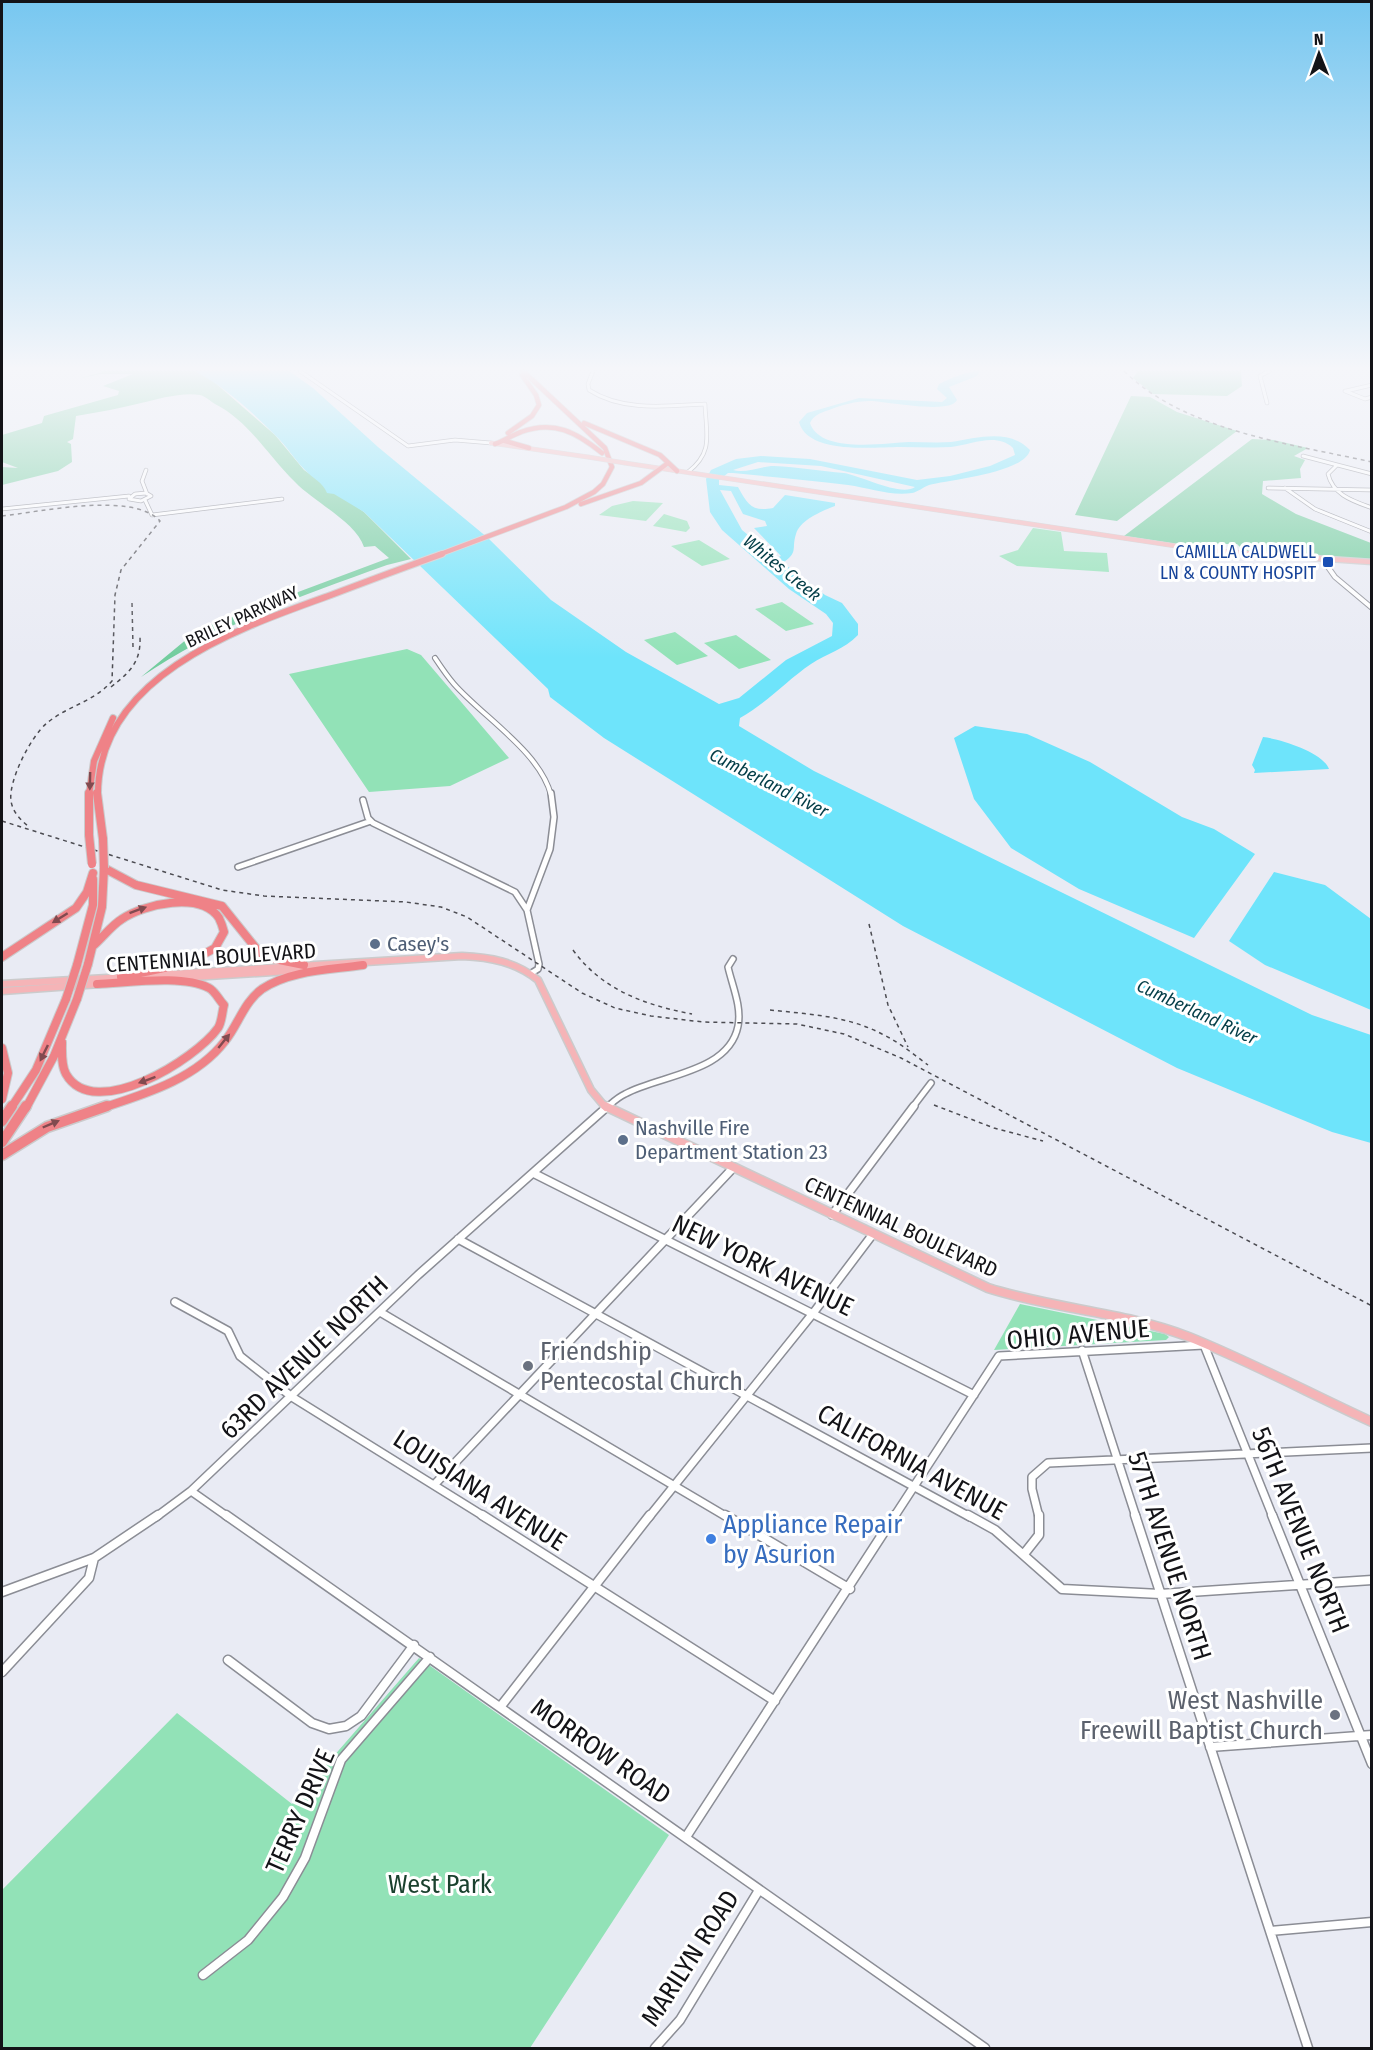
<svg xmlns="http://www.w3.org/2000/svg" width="1373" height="2050" viewBox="0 0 1373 2050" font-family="'Fira Sans Condensed',sans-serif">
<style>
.green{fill:#92e2b7}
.forest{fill:#72cd9e}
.water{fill:#6ee4fb;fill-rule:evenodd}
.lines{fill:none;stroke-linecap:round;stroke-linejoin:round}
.minor-far4-casing{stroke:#8b8d95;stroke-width:4.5}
.minor-far3-casing{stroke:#8b8d95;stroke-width:6}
.minor-far2-casing{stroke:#8b8d95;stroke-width:8}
.minor-far1-casing{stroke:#8b8d95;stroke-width:10}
.minor-casing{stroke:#8b8d95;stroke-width:11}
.major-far3-casing{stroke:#cbcbcc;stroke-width:5}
.major-far2-casing{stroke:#cbcbcc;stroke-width:7}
.major-far1-casing{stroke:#cbcbcc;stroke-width:9}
.major-casing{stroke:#cbcbcc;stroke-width:11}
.highway-far3-casing{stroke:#cbcbcc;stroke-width:6}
.highway-far2-casing{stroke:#cbcbcc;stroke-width:8}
.highway-far1-casing{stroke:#cbcbcc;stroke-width:10}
.highway-casing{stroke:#cbcbcc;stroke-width:13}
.minor-far4{stroke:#fff;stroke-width:3}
.minor-far3{stroke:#fff;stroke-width:4}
.minor-far2{stroke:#fff;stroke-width:5}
.minor-far1{stroke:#fff;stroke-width:7}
.minor{stroke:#fff;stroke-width:8}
.major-far3{stroke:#f5b4b7;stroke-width:4}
.major-far2{stroke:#f5b4b7;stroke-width:4.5}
.major-far1{stroke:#f5b4b7;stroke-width:6}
.major{stroke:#f5b4b7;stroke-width:8}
.highway-far3{stroke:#ef8287;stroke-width:4.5}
.highway-far2{stroke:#ef8287;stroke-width:6}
.highway-far1{stroke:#ef8287;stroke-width:8}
.highway{stroke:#ef8287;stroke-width:10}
.rail{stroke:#4c4c52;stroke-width:1.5;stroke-dasharray:4 4;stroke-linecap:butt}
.major-bridge-casing{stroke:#cbcbcc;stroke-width:5;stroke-linecap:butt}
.highway-bridge-casing{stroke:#cbcbcc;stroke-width:10;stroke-linecap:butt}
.major-bridge{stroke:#f5b4b7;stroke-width:4}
.highway-bridge{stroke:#ef8287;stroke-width:8}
.oneway{fill:#814a4f}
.transit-dot{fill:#1a4fb4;stroke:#fff;stroke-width:2}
.service-dot{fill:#5c6f8a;stroke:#fff;stroke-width:2}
.worship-dot{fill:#6b7280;stroke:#fff;stroke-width:2}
.shop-dot{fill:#3f7fe0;stroke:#fff;stroke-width:2}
.labels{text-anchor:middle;stroke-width:6;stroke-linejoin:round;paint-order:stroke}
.far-transit-label{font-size:18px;fill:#164399;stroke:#fff;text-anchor:end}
.far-water-label{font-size:18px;font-style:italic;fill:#033d47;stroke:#fff}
.far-street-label{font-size:18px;fill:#131317;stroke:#fff}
.service-label{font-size:21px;fill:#4e5e75;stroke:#fff;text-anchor:start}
.street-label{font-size:21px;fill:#131317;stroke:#fff}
.near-street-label{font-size:26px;fill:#131317;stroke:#fff}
.near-worship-label{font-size:26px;fill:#5b616d;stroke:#fff;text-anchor:start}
.near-shop-label{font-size:26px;fill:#366cbe;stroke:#fff;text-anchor:start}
.near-park-label{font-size:26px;fill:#1a412e;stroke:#fff}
</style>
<rect width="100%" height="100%" fill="#e9ebf4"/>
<path class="green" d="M633,501L663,503L646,521L599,515L612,506Z
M664,514L687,521L690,528L686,532L653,526Z
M1033,528L1061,532L1064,551L1107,553L1109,572L1017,566L999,556L1018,550Z
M699,540L730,559L702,566L671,546Z
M782,602L814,624L786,631L755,609Z
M675,632L708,656L677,665L644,640Z
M736,635L771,660L739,669L704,643Z
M407,649L421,655L509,758L450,786L369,792L289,674Z
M1020,1304L1165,1334L1169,1337L1166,1340L994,1350Z
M419,1658L669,1835L530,2048H2V1890L177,1713L292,1804Z"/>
<path class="forest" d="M100,371H195L213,381L275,435L304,470L364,512L411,559L387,565C301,596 217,625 141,677L199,629L389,558L375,546L364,547C356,522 314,502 295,482C268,456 249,421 215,404C210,401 205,396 200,395C181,392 159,399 141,403C122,408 99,412 76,416L73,439L67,442L71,444L72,462L58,471L2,485V467L18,468L2,462V435L42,423L44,416L118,395L119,391L103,386L133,374H100L81,378L103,372Z
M1138,371H1241L1242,386L1227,396L1153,394L1133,378Z
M1131,396L1150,397L1177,412L1237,431L1117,521L1075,515Z
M1252,439L1274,440L1308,448L1294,456L1305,460L1300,469L1301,478L1263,481L1262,494L1296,514L1371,543V559L1246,553L1237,544H1218L1204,548L1124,536Z"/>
<path class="water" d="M195,371H289L313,388L378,447L488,538L551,600L626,652L719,704L739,698L786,660L832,636L833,623L826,614L789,589L722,530L710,512L706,479L711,470L736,459L761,456L810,459L917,480L950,476L990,466L1015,455L1013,448C996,432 971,445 951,447C934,448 917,447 900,447C874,447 808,455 799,422L807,413L859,398L942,402L947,398L937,389L939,384C951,378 968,371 980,371L977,376L949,387L957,400C950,415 886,401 870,401C856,401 841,405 829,410C820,413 814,415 810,423C820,454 885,443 909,442C923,442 937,443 951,442C977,438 1009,428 1030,450C1025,473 948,480 929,485C923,487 918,492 912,493C890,496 869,488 848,485C810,480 771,477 733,473H728L719,480V485L738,487C748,505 752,512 773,508L785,495L835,503V506C822,511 800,520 796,534C791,550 799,551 783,563L825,595L842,603L858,624V635C844,650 827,653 811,664C786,681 767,703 740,718L739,726L814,771L1312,1015L1371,1035V1143L1332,1132L1177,1068L903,926L604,738L550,697L548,689L364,512L334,494L327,493C323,482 312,478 305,470C294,459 286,445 275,435C251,411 225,387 195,371ZM758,462L821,466L915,487C901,497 862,476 844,473C821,471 798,467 774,466C761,466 745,474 733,470ZM720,490L731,491L743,514L765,521L767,526L754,528L781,556L776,558L742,530Z
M975,726L1027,734L1090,762L1182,817L1214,829L1255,854L1194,938L1079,889L1011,848L974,799L954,738Z
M1263,737C1280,739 1323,752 1329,769L1254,773L1255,770L1252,765Z
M1274,872L1325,885L1371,919V1010L1265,965L1229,941Z"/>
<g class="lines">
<defs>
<path id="minor-far4" d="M300,371L408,446L455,440L491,443
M593,371L588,384L589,390C623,412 667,406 705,404C706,434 714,452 688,472
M1345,391L1365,399L1372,397
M1346,391L1372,385
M1267,403L1260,376L1269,371
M1303,456L1372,474
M1337,465L1328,474C1333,495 1353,501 1372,508
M146,470L142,481L147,494
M1268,488L1372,490
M1285,488L1315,509L1372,532
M146,493L151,496L141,501L129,499L135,494Z
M145,500L152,515L282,499
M2,509L129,496"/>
<path id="minor-far3" d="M1323,560L1335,577L1372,608
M435,658C441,667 447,676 454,684C483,717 540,752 551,795"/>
<path id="minor-far2" d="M363,800L368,818L373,823L515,892L527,910
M238,867L371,821
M530,974L538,969L539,964L527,910L550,849L554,817L551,793
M606,1108C612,1103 618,1097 625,1094C659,1075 729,1073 738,1026C742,1007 732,985 728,967L733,959
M912,1108L931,1083"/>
<path id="minor-far1" d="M533,1173L974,1395
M832,1215L914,1106
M458,1239L970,1517
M175,1302L228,1331L240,1356L292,1397L485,1517
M380,1312L727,1517
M1082,1350L1136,1517
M435,1484L733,1168
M191,1491L228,1517
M156,1517L191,1491L418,1275L608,1106
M649,1517L814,1312L873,1234
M894,1517L999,1356L1204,1345L1273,1517
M1039,1517L1032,1489V1477L1048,1463L1372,1448"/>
<path id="minor" d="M226,1515L985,2048
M482,1515L775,1701
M725,1515L850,1589
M968,1515L995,1530L1062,1589L1160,1594L1372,1580
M1135,1515L1308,2048
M1272,1515L1372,1764
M1024,1554L1039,1535V1515
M2,1592L94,1558L158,1515
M228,1660L312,1723L329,1729L346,1726L361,1716L414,1645
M2,1672L89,1578L94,1558
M501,1706L650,1515
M1210,1747L1372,1735
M686,1837L895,1515
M1270,1931L1372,1922
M203,1975L248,1940L283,1897L305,1858L341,1760L430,1657
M655,2048L680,2020L759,1890"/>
<path id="major-far3" d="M491,443L588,457
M625,463L1203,550L1276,555"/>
<path id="major-far2" d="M1255,554L1372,562"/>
<path id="major-far1" d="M139,976L462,956C490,957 516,962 538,980L591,1090L606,1108
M177,978L304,970
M2,984L125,977
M2,991L100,984"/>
<path id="major" d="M605,1106L988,1288C1053,1309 1125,1312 1189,1337C1251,1362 1311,1394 1372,1422"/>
<path id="highway-far3" d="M584,423L660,455L677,471
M508,433L532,416L539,405L536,395L522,375
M505,441L529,448
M495,444C504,441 512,435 521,432C554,420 576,432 602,453
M581,504L641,483L668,463
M438,555L566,507L594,492L603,484L612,467L605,448L523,371"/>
<path id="highway-far2" d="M89,795L94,761L113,718
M98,795C97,676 239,628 331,595C368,581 405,567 442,554"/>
<path id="highway-far1" d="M97,793L103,839
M89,835V793
M104,868L136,885L222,906L259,952L269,958L304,965
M94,945C103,937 112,925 122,919C144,904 201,891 219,918C221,922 223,928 224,932L215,948L188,963L121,977
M2,957L76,908L87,892L93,873
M88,964L102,907L104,868
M77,965L93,905V879
M62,1042C62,1052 61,1065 66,1074C94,1123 196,1059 218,1028C222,1022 222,1012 224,1005C219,1000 215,991 209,988C182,974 127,983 97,984
M2,1048L8,1073L2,1099
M11,1108L36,1070L66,999
M26,1108L54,1056L77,999
M102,1108C145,1094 196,1079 225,1041C238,1025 244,1002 262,989C290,970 330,970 363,965"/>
<path id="highway" d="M2,1121L12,1106
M2,1142L26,1106
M2,1155L47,1127L107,1106"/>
</defs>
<use href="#minor-far4" class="minor-far4-casing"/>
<use href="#minor-far3" class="minor-far3-casing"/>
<use href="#minor-far2" class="minor-far2-casing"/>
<use href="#minor-far1" class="minor-far1-casing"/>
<use href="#minor" class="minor-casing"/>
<use href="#major-far3" class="major-far3-casing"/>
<use href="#major-far2" class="major-far2-casing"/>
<use href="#major-far1" class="major-far1-casing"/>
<use href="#major" class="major-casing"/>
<use href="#highway-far3" class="highway-far3-casing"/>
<use href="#highway-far2" class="highway-far2-casing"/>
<use href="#highway-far1" class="highway-far1-casing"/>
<use href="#highway" class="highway-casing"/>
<use href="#minor-far4" class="minor-far4"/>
<use href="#minor-far3" class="minor-far3"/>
<use href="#minor-far2" class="minor-far2"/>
<use href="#minor-far1" class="minor-far1"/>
<use href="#minor" class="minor"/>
<use href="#major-far3" class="major-far3"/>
<use href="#major-far2" class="major-far2"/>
<use href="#major-far1" class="major-far1"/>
<use href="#major" class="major"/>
<use href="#highway-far3" class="highway-far3"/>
<use href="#highway-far2" class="highway-far2"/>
<use href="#highway-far1" class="highway-far1"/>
<use href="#highway" class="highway"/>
<path class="rail" d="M1124,371C1185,431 1291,444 1372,462
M2,516C40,512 132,491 160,521L121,570L115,595L112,681C94,702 67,706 47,723C31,736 8,781 11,801C13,813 21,820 29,827
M132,603L133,647
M111,687C130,672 141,662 140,637
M2,821L222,890L264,896L406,902L441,907L467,917L582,993L615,1008L651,1016L703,1022L797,1024L844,1034L901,1058L1372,1306
M869,924L888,1005L908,1047
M573,950C602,990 645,1005 692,1014
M770,1010C808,1014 848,1016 882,1034C899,1042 913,1054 928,1065
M934,1105L994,1128L1043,1141"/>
<defs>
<path id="major-bridge" d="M588,457L625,463"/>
<path id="highway-bridge" d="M89,835L92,864
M103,839L104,868
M66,999L77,965
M77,999L88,964"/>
</defs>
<use href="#major-bridge" class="major-bridge-casing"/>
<use href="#highway-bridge" class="highway-bridge-casing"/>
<use href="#major-bridge" class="major-bridge"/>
<use href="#highway-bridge" class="highway-bridge"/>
</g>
<defs><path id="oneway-solid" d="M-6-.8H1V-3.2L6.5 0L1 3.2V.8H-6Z" transform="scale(1.5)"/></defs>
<g class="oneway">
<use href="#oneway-solid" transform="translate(90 781) rotate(91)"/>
<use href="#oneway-solid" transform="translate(138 910) rotate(-20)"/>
<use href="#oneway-solid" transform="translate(60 918) rotate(148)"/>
<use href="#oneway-solid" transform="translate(224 1041) rotate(-51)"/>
<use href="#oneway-solid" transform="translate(44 1053) rotate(116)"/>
<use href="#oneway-solid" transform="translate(147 1080) rotate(160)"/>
<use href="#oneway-solid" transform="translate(51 1124) rotate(-23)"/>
</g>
<linearGradient id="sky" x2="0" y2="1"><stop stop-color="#77c7f0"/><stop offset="0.56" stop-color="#f5f6fa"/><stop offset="1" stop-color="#f5f6fa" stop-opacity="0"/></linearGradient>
<rect width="1373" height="658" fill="url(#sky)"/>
<rect class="transit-dot" x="1322" y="556" width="12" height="12" rx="3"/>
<g class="service-dot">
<circle cx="375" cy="944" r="6"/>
<circle cx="623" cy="1140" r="6"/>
</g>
<g class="worship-dot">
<circle cx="528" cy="1366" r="6"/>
<circle cx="1335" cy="1715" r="6"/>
</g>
<circle class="shop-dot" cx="711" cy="1539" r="6"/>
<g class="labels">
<g class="far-transit-label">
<text x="1316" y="558">CAMILLA CALDWELL<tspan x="1316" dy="21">LN &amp; COUNTY HOSPIT</tspan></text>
</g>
<g class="far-water-label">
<text transform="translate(782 568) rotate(39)" y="6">Whites Creek</text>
<text transform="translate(769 783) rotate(27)" y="6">Cumberland River</text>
<text transform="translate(1197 1012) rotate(25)" y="6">Cumberland River</text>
</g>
<g class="far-street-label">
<text transform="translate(242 617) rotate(-25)" y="6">BRILEY PARKWAY</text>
</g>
<g class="service-label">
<text x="387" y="951">Casey's</text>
<text x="635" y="1135">Nashville Fire<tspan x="635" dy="24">Department Station 23</tspan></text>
</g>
<g class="street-label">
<text transform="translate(211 958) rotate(-4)" y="7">CENTENNIAL BOULEVARD</text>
<text transform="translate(901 1227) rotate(25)" y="7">CENTENNIAL BOULEVARD</text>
</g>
<g class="near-street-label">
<text transform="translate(763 1265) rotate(26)" y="9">NEW YORK AVENUE</text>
<text transform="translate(1078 1334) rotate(-5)" y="9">OHIO AVENUE</text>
<text transform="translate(304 1357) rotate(-44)" y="9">63RD AVENUE NORTH</text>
<text transform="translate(912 1462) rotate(29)" y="9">CALIFORNIA AVENUE</text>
<text transform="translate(480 1490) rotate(33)" y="9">LOUISIANA AVENUE</text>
<text transform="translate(1301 1530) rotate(68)" y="9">56TH AVENUE NORTH</text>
<text transform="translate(1170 1556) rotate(72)" y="9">57TH AVENUE NORTH</text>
<text transform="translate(601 1751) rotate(35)" y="9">MORROW ROAD</text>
<text transform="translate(300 1811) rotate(-66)" y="9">TERRY DRIVE</text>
<text transform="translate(690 1958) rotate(-57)" y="9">MARILYN ROAD</text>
</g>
<g class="near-worship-label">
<text x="540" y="1360">Friendship<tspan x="540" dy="30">Pentecostal Church</tspan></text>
<text x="1323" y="1709" text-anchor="end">West Nashville<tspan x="1323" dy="30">Freewill Baptist Church</tspan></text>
</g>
<g class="near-shop-label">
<text x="723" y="1533">Appliance Repair<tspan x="723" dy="30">by Asurion</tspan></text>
</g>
<g class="near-park-label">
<text x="440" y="1893">West Park</text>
</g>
</g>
<rect width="1373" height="2050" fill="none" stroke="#131317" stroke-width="6"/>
<g transform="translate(1319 54) rotate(359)" stroke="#ffffff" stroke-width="4.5" paint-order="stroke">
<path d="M0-4.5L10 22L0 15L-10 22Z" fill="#131317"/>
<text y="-9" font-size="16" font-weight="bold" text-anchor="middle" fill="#131317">N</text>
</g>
</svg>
